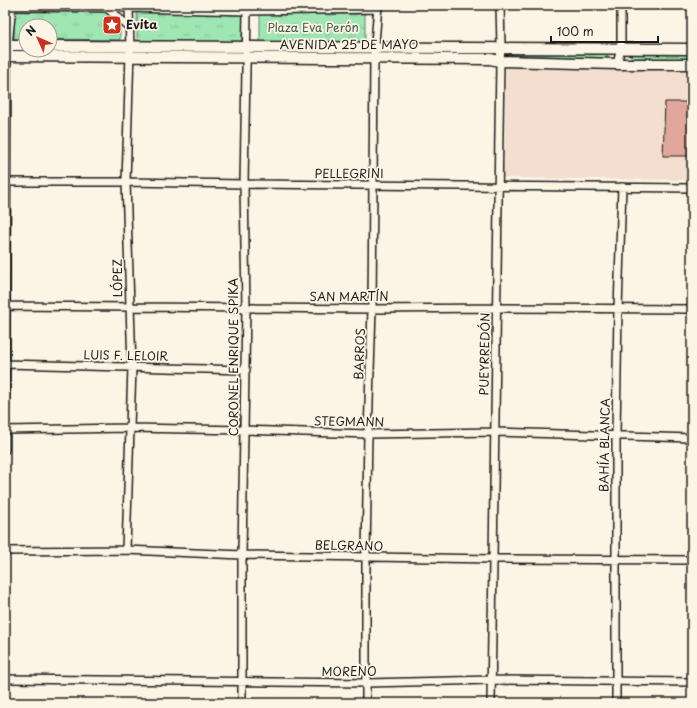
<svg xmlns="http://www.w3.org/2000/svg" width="697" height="708" viewBox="0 0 697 708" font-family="'Playpen Sans',sans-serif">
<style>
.built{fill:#f4decf}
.park{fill:url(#park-tufts);stroke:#5e8168}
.building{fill:#e1a79d;stroke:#1c1c1c}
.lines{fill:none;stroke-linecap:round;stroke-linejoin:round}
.minor-casing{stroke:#1c1c1c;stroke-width:10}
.secondary-casing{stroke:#1c1c1c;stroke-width:13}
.minor{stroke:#fcf5e5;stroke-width:7}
.secondary{stroke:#fcf5e5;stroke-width:10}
.labels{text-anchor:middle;stroke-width:3.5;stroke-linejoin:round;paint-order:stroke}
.poi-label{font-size:12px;font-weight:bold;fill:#1c1c1c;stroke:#fcf5e5;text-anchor:start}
.park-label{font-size:12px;fill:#435949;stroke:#fcf5e5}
.street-label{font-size:12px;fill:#1c1c1c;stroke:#fcf5e5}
</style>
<defs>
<pattern id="park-tufts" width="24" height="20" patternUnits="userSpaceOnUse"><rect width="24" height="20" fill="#9fe6b3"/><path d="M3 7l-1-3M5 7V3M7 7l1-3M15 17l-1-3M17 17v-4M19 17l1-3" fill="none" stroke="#88c599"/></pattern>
</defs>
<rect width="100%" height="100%" fill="#fcf5e5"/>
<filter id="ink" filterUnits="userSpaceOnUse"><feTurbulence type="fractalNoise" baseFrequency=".025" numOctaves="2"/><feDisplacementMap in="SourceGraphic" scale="8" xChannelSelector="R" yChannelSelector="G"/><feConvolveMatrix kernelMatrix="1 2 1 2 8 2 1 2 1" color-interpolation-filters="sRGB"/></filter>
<g filter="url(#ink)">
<path class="built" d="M506,66L692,68V180L504,178Z"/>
<path class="park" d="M15,10L105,11L120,26V40L50,39V26H26V39H14Z
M137,12L243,14L242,42L137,41Z
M260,13L365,14V43L260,42Z
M606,52L608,54L607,57L604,59H514L512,57V54L514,53Z
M692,53V59L633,60L631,58V55L633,54Z"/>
<path class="building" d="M665,102H692V156H663Z"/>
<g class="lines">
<defs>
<path id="minor" d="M107,6V8L129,27
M5,7L129,8L247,11L378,9
M617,64L621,48V5
M5,182H126L244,184L692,188
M5,306L372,309L497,308L692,309
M5,364L246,370
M5,430L130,428L245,430L368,434L495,432L692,438
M5,450L7,56L12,5
M126,550L132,367L126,182L130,52L129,5
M5,551L126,550L242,555L493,559L692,560
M5,679L367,683L492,680L692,682
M242,703V555L246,308L244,184L247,11
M366,703V557L368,434L372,309L374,56L378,5
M491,703L500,61L501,47L500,5
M616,703V435L618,309L622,187"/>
<path id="secondary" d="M5,45H26
M50,46L692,49
M5,56L490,59L500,61L617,64H692"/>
</defs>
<use href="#minor" class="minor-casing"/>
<use href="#secondary" class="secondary-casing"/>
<use href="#minor" class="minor"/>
<use href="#secondary" class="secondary"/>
</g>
</g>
<defs>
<symbol id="sight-square" viewBox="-11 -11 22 22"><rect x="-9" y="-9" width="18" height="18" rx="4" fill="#c8321e" stroke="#fcf5e5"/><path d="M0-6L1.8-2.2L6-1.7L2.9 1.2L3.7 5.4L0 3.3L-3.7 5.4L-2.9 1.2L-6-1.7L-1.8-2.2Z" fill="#fff"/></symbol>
</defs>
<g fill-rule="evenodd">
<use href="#sight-square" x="101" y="14" width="22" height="22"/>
</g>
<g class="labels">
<g class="poi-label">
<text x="126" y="29">Evita</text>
</g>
<g class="park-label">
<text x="313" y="32">Plaza Eva Perón</text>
</g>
<g class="street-label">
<text x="349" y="49">AVENIDA 25 DE MAYO</text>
<text x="349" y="178">PELLEGRINI</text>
<text transform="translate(118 278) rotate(-91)" y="4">LÓPEZ</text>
<text x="349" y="301">SAN MARTÍN</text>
<text transform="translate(360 354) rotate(-88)" y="4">BARROS</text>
<text transform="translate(485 354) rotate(-89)" y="4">PUEYRREDÓN</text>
<text transform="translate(126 356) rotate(1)" y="4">LUIS F. LELOIR</text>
<text transform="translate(234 357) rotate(-90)" y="4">CORONEL ENRIQUE SPIKA</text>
<text transform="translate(349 422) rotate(1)" y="4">STEGMANN</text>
<text transform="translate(605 445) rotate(-89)" y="4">BAHÍA BLANCA</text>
<text transform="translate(349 546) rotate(1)" y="4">BELGRANO</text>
<text x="349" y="676">MORENO</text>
</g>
</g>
<rect width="697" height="708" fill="none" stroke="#fcf5e5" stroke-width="20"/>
<rect x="10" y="10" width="677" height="688" fill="none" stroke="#1c1c1c" stroke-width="1.5" filter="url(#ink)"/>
<g transform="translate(38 38) rotate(315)"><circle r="19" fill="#fcf5e5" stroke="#a29e95"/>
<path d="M0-3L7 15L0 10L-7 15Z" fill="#c8321e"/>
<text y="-6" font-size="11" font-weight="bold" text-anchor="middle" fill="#1c1c1c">N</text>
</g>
<path d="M551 36v6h107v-6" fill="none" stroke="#1c1c1c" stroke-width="2"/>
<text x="557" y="36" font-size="12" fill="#1c1c1c" stroke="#fcf5e5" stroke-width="3" paint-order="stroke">100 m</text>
</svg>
